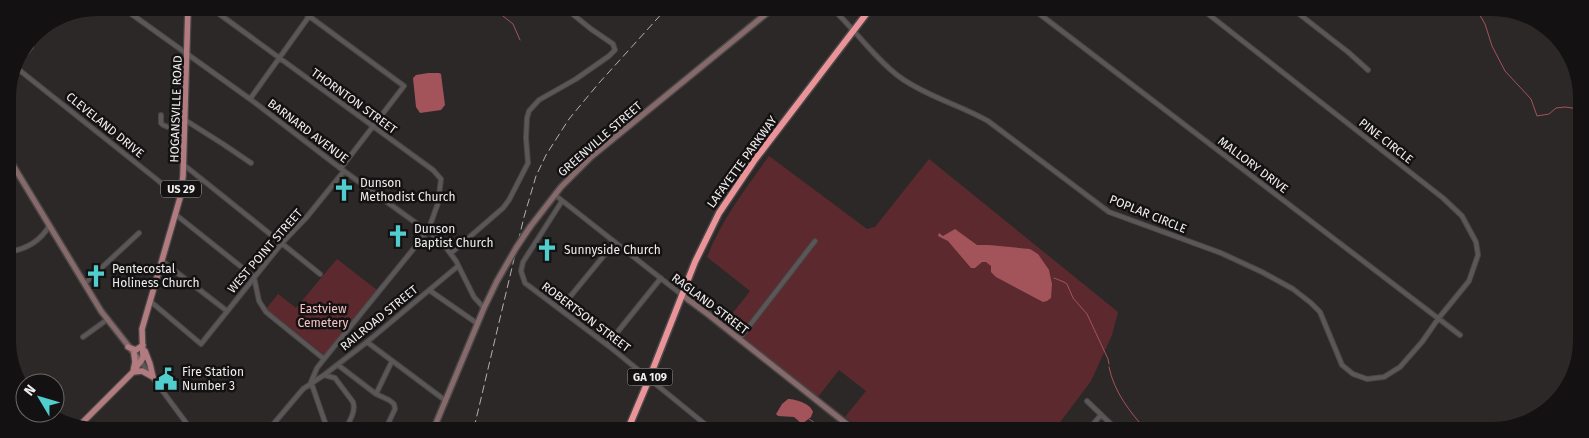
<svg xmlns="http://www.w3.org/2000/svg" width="1589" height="438" viewBox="0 0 1589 438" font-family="'Fira Sans',sans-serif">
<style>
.green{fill:#5c2a2e}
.water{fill:#a3535a}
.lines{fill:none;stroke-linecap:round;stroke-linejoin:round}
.stream{stroke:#a3535a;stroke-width:1}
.street-casing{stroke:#494646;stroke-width:6}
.secondary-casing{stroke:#494646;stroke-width:8}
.primary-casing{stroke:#494646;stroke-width:8}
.highway-casing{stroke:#494646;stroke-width:9}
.street{stroke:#5b5657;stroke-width:4}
.secondary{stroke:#86696b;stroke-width:5}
.primary{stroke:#b17b7f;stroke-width:5.5}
.highway{stroke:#ea9499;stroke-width:6}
.rail{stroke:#b3b0b0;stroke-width:1;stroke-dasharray:8 4;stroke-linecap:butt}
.secondary-bridge-casing{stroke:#494646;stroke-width:8;stroke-linecap:butt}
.secondary-bridge{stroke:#86696b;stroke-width:5}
.labels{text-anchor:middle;stroke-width:5;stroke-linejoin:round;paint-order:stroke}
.shield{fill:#131111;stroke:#aeabab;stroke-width:1}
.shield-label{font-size:11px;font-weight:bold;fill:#f0eded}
.street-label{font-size:12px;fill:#f0eded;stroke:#131111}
.poi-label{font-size:12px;fill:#f0eded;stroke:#131111;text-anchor:start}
.park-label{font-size:12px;fill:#f4c4c6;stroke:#131111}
</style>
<rect width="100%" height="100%" fill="#2c2828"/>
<path class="green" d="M769,156L867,229L875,227L929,159L1118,312L1112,335L1091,381L1055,429H861L845,417L866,391L839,370L818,397L725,323L750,291L707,257C722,219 746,188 769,156Z
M337,259L377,290L324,355L266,309L278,294L296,308Z"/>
<path class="water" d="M428,73H439L441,74L445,105L441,110L420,113L416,107L413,78L416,75Z
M955,229L977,245H989L1030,249L1038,254L1049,270L1052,284L1051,298L1047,301L1043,302L996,277L991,272V266L986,262H982L975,268H971L948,241L938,236L939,233L943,236Z
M788,399C796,399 811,404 813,412L811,417L802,424L794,417L778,416L776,414L782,404Z"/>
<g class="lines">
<path class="stream" d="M493,8L513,24L520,40
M1477,10L1485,24L1492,46L1505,71L1531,99L1537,116L1549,114L1556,108L1565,107L1580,109
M1054,278L1064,282L1067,284L1073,298L1087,314L1108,359L1109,364
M1109,367C1114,392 1130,412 1146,430
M809,419L824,429"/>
<defs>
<path id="street" d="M123,8L250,99L344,171L441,241L456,261L474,297L484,308
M211,8L433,170L441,179L438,203L428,231L324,359L317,368L311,382
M298,8L404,86L341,168
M833,9C855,30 877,61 901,78C928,97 960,105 988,121L1109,212L1221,253L1262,272L1293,289L1311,303L1320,312L1342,365L1353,374L1367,379L1384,377L1400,367L1422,342L1438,319L1469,281L1478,255L1476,242L1462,216L1443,198L1203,10
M1033,9L1460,335
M1294,10L1348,52L1368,70
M25,54L31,47
M18,69L180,198
M250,99L315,8
M161,115V123L163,125L185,134
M185,120L223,144L251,163
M184,165L320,274
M555,195L682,295
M562,201L523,262L521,271L525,283L610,347L711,429
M175,214L254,277L259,301L266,312L324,359
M9,252C26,249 40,242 49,226
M451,253L503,208L509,200L528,163L526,138L527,118L529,111L539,100L576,79L609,56L615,50L613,44L591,29L565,8
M162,261L227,311
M84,284L139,233
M429,290L478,324
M150,301L201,344L282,243L306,218L344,171
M560,309L615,242
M83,337L108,319
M740,338L815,241
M367,342L446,401
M607,345L661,278
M141,362L190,428
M338,365L376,394L389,400L394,404L395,409L386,428
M324,375L335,378L353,402C356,411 350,420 346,428
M311,382L327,428
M376,394L392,361
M1087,401L1117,430
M270,428L303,389L324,375L367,342L458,266
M1088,430L1101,415"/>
<path id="secondary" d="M8,157L101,311L141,362
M530,227L561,187L591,157L772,9
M682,295L709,315L853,429
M434,428L484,308L497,281"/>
<path id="primary" d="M128,347L136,350L143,345
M145,351L150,364L153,377
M133,372L142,371L153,377
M133,372L135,362L134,354
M77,428L133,372L143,358L142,329L180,198L183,176L188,8"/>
<path id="highway" d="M628,429L649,379L695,262L719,213L754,161L870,9"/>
</defs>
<use href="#street" class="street-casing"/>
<use href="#secondary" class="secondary-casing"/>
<use href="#primary" class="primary-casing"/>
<use href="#highway" class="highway-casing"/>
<use href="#street" class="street"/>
<use href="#secondary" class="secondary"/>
<use href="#primary" class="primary"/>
<use href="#highway" class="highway"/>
<path class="rail" d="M474,428L524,217L536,176L546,155L569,119L599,83L666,9"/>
<defs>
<path id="secondary-bridge" d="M497,281L516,248L530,227"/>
</defs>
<use href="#secondary-bridge" class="secondary-bridge-casing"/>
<use href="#secondary-bridge" class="secondary-bridge"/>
</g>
<defs>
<symbol id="church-bare" viewBox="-9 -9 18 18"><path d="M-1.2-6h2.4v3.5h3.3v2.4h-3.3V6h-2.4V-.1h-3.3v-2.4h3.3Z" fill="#52cdce" stroke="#131111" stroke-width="2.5" paint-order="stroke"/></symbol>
<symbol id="civic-bare" viewBox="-9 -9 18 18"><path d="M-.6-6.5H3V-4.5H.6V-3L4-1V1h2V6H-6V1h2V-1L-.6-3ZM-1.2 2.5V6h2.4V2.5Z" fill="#52cdce" stroke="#131111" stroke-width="2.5" paint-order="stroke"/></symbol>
</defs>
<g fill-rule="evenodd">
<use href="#church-bare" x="328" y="174" width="32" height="32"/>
<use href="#church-bare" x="382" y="220" width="32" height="32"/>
<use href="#church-bare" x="531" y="234" width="32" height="32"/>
<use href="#church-bare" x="80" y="260" width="32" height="32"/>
<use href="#civic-bare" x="150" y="363" width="32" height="32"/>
</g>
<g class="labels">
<g class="shield">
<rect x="161" y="180.5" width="40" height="17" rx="4"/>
<rect x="627.5" y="368.5" width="45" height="17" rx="4"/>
</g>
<g class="shield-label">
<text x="181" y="193">US 29</text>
<text x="650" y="381">GA 109</text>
</g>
<g class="street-label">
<text transform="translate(354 101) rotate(36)" y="4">THORNTON STREET</text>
<text transform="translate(176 109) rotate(-88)" y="4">HOGANSVILLE ROAD</text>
<text transform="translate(105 125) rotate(39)" y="4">CLEVELAND DRIVE</text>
<text transform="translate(308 131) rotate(37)" y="4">BARNARD AVENUE</text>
<text transform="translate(600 139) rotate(-41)" y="4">GREENVILLE STREET</text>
<text transform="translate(1386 141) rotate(38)" y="4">PINE CIRCLE</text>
<text transform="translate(742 162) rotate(-54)" y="4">LAFAYETTE PARKWAY</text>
<text transform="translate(1253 165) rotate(37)" y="4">MALLORY DRIVE</text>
<text transform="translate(1148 214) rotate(22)" y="4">POPLAR CIRCLE</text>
<text transform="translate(265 251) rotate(-49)" y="4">WEST POINT STREET</text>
<text transform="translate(710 304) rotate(37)" y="4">RAGLAND STREET</text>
<text transform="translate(586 317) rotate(37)" y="4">ROBERTSON STREET</text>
<text transform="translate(379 318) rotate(-39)" y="4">RAILROAD STREET</text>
</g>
<g class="poi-label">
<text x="360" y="187">Dunson<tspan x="360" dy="14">Methodist Church</tspan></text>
<text x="414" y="233">Dunson<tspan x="414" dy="14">Baptist Church</tspan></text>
<text x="564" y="254">Sunnyside Church</text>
<text x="112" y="273">Pentecostal<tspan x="112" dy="14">Holiness Church</tspan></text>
<text x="182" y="376">Fire Station<tspan x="182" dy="14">Number 3</tspan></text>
</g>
<g class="park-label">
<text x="323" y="313">Eastview<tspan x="323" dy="14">Cemetery</tspan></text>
</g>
</g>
<path d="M0 0H1589V438H0ZM97 16H1492A81 81 0 0 1 1573 97V341A81 81 0 0 1 1492 422H97A81 81 0 0 1 16 341V97A81 81 0 0 1 97 16Z" fill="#131111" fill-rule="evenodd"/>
<g transform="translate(40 398) rotate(308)"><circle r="24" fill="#131111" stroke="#6b6969"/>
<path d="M0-4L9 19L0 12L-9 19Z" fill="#52cdce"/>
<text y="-8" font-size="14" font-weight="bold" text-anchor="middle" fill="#f0eded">N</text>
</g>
</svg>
